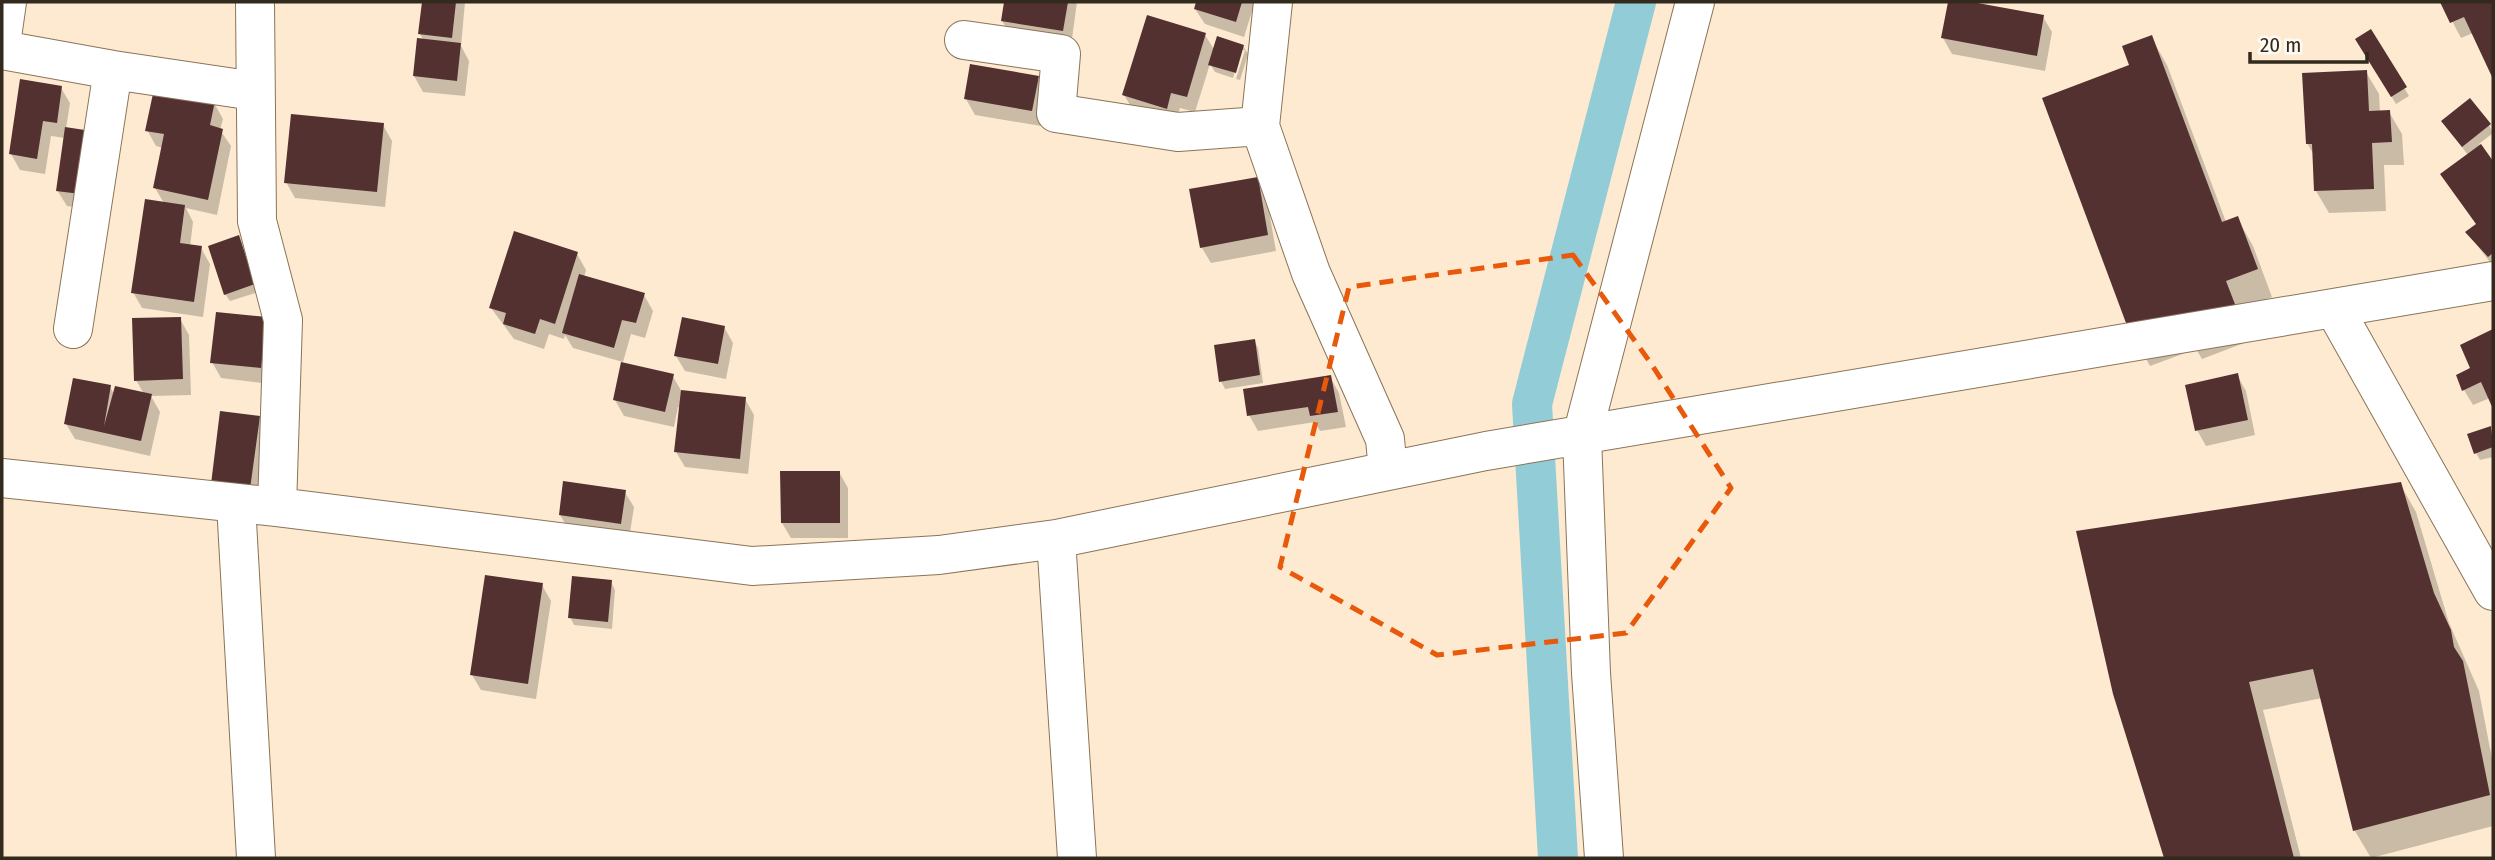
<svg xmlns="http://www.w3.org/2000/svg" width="2495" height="860" viewBox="0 0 2495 860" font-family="'Fira Sans Condensed',sans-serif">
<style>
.shadow{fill:#0003}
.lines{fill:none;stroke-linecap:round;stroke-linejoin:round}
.canal{stroke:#92cdd7;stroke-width:40}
.building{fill:#533130}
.minor-casing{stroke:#8a7458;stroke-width:40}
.minor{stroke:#fff;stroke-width:38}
.marked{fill:none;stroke:#e8590c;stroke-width:5;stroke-dasharray:14 9;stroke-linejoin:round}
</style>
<rect width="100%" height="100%" fill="#fdead1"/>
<path class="shadow" d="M423,2H465L461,46L469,61L465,96L423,92L414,76L424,41L420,34Z
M1006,2H1077L1071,46L1012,36L1002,21Z
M1198,2H1255L1244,37L1205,24L1195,9Z
M1950,2L2043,17L2052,32L2045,71L1952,54L1943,38Z
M2442,2H2493V75L2473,33L2461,38Z
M2371,32L2409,96L2396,104L2357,40Z
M1205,35L1215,51L1243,46L1248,54L1240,80L1236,79L1245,50H1241L1233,78L1215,72L1210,64L1195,112L1180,108L1175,123L1133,110L1124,95Z
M2151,37L2167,65L2226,222L2237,218L2253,246L2272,297L2241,309L2252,340L2202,359L2196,349L2150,366L2134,338L2131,66Z
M2366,72L2379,94L2380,112H2389L2402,134L2404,165H2384L2386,211L2329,213L2316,191L2314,155L2307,143Z
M1037,77L1047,93L1041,126L975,115L966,99Z
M61,88L70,103L66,129L97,210L67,206L57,190L65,138L51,136L45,174L20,170L11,154Z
M214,103L223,119L220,130L231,146L217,215L186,208L193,222L190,247L201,248L210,264L203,317L142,308L133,292L164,203L155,188L163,148L156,146L147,130Z
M383,125L392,141L385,207L295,198L286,182Z
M2489,125L2493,133L2479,144L2493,164V266L2467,232L2477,225L2468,155L2448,129Z
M1257,178L1266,194L1276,251L1211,263L1202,248Z
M238,237L258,292L230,301L225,294Z
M577,254L586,270L584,277L644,295L653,311L645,338L631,334L623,362L573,348L565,335L564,339L549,334L544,349L514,339L491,308Z
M266,318L270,384L221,378L212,362Z
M180,319L189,335L191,395L151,396L160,412L150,456L75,439L66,424L110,387L114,394H144L136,380Z
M724,327L733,343L726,379L685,371L676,356Z
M2493,331V405L2490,398L2473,405L2464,390L2472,369L2462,346Z
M1254,340L1258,348L1263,383L1225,389L1221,381Z
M672,375L682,392L745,399L754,415L748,474L685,467L676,452L681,408L678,407L674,427L624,416L615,400Z
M2237,375L2246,391L2255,435L2206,446L2197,430Z
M1330,377L1339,393L1346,427L1320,431L1315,422L1258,431L1249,415Z
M258,418L268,434L258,504L222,499Z
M2490,428L2493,434V457L2480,460L2476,453Z
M839,472L848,488V538H791L782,523Z
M2400,484L2416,512L2449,623L2479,691L2493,764V826L2371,858L2355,831L2322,698L2263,710L2301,858H2166L2115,694Z
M624,491L634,507L629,539L569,530L560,515Z
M611,582L615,590L612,629L574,625L570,617Z
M542,585L551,601L536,699L481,690L472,675Z"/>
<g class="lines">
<path class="canal" d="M1558,858L1532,404L1636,2"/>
</g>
<path class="building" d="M422,2H456L452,38L418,34Z
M1004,2H1068L1063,31L1001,21Z
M1196,2H1242L1236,22L1194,9Z
M1948,2H1972L2044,15L2037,56L1941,38Z
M2440,2H2493V79L2464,17L2450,23Z
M1147,15L1206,33L1187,97L1171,93L1167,109L1122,95Z
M2371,29L2407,87L2391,97L2355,39Z
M2152,35L2222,222L2238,216L2258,269L2226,281L2238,312L2132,339L2042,98L2129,65L2122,46Z
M1217,36L1244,45L1236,73L1208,65Z
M417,38L461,43L457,81L413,76Z
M970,64L1039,76L1032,111L964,99Z
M2367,70L2369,111L2390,110L2392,142L2372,143L2374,189L2314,191L2312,144H2306L2302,73Z
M20,79L62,86L57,123L43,121L37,159L9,154Z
M154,89L215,101L210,125L223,129L208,200L153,188L164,134L145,131Z
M2470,98L2491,124L2462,147L2441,121Z
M291,114L384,123L377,192L284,183Z
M65,127L98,132L89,195L56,191Z
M2481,144L2493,161V253L2488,257L2465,232L2476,224L2440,174Z
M1258,177L1268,235L1200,248L1189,189Z
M145,199L185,205L180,243L202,246L194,302L131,293Z
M514,231L578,252L555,324L540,319L535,334L503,324L506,313L489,308Z
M239,235L255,284L224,295L208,246Z
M579,274L645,293L636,323L622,320L614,348L562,333Z
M216,312L267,317L261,368L210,363Z
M181,317L183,379L134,381L132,318Z
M682,317L725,326L718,364L674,356Z
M2493,329V409L2481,382L2462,391L2456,375L2470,368L2460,345Z
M1255,339L1260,375L1219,382L1214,345Z
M621,362L674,374L665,412L613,400Z
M2238,373L2248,420L2195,431L2185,385Z
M1331,375L1338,412L1310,416L1308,407L1247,416L1243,389Z
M73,378L111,385L104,426L115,386L152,394L141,441L64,424Z
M681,390L746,397L740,459L674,452Z
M220,411L260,416L250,489L211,484Z
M2491,426L2493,447L2474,454L2467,434Z
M780,471H840V523H781Z
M563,481L626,490L621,524L559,515Z
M2401,482L2434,593L2451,630L2454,647L2463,661L2490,795L2353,831L2313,669L2249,682L2294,858H2164L2113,694L2076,531Z
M485,575L543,583L528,684L470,675Z
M572,576L612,580L608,622L568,618Z"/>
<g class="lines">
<defs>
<path id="minor" d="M255,2L257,221L283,320L277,507
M1273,2L1260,126L1311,273L1385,439L1388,471
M2,37L7,2
M964,40L1061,54L1056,113L1178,132L1260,126
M2,50L113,70L73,329
M113,70L254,91
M2334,308L2493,591
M2,478L277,507L752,566L939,555L1056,539L1486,451L2493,281
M236,504L256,858
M1056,539L1077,858
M1604,858L1591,673L1582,436L1695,2"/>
</defs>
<use href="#minor" class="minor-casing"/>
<use href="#minor" class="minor"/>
</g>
<path class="marked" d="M1573,255L1650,362L1731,488L1626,633L1437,655L1280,567L1349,287Z"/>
<rect width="2495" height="860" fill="none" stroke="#322a1d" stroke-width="7"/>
<path d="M2250 52v10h117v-10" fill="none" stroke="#322a1d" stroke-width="3.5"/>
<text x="2260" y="52" font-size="21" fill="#322a1d" stroke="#fefaf3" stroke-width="5" paint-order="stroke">20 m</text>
</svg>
